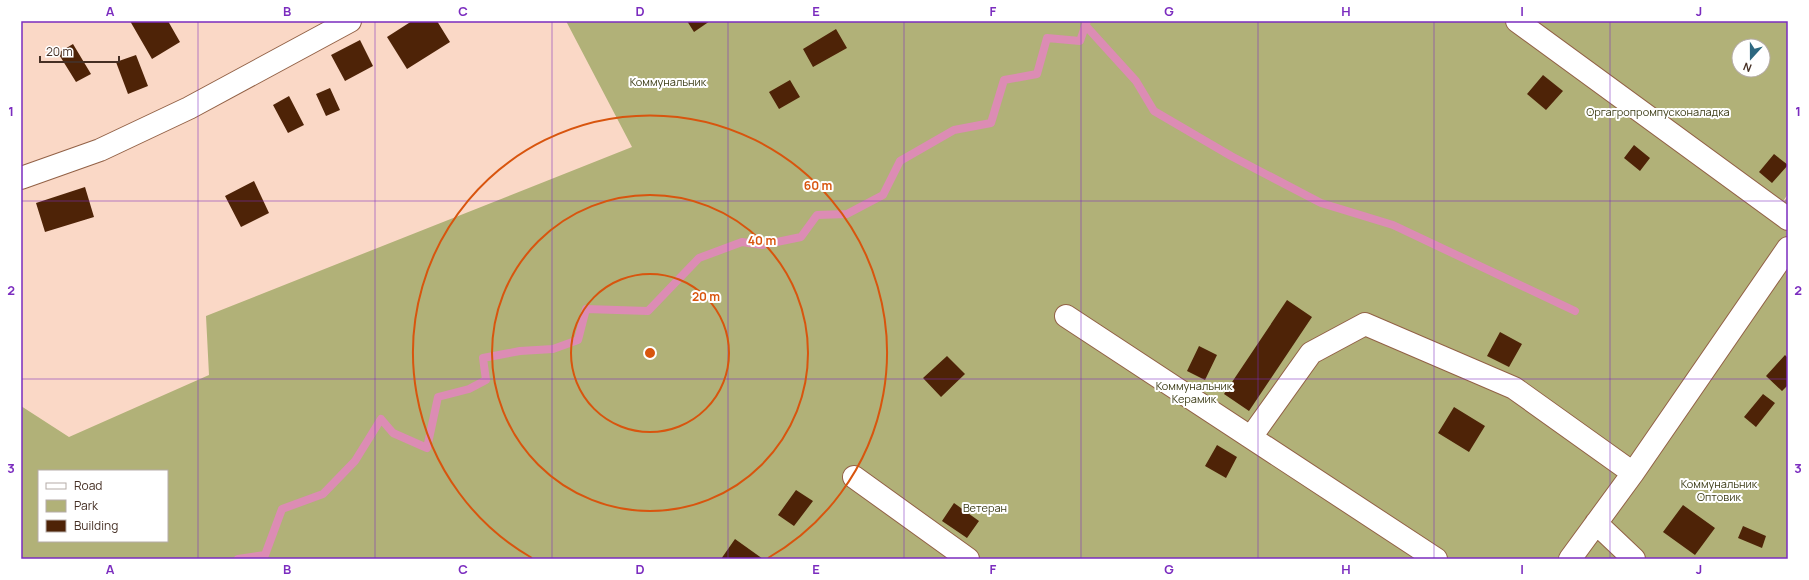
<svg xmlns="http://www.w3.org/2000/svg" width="1809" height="580" viewBox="0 0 1809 580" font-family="Manrope,sans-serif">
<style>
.green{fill:#b1b178;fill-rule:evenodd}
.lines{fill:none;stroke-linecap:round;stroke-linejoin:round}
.stream{stroke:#dc8cb4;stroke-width:8}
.building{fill:#4e2307}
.minor-casing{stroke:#926146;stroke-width:24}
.minor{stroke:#fff;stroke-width:22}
.grid{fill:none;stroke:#7b2cbf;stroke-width:1;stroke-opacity:0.55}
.ring{fill:none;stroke:#d8550e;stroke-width:2}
.labels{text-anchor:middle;stroke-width:4;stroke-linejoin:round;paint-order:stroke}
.park-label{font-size:11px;fill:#3d3d18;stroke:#fff}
.centre{fill:#d8550e;stroke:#fff;stroke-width:2}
.ring-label{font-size:12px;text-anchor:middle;font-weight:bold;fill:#d8550e;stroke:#fff;stroke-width:4;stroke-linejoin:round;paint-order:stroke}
.neatline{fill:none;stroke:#7b2cbf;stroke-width:1.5}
.grid-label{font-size:13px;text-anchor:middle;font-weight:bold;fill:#7b2cbf}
</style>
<rect width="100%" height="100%" fill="#fad8c6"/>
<path class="green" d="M566,21H1788V194L1771,219L1788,196V559H21V406L69,437L209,375L206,316L632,147ZM1739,46H1763V70H1739ZM39,471H167V541H39Z"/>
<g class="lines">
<path class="stream" d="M1086,26L1136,81L1154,111L1231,156L1321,203L1393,225L1575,311
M238,559L265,555L282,509L323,494L355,461L381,419L393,433L427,448L438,397L469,389L486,380L483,358L520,351L553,349L578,340L586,309L648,311L699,258L742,242L762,245L801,237L817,215L847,214L883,195L900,161L954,130L991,123L1004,80L1037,74L1047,38L1080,41L1087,21"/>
</g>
<path class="building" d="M130,21H168L180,42L152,59Z
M412,21H437L450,42L407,69L387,37Z
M687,21H710L694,32Z
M836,29L847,48L813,67L803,49Z
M360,40L373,66L345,81L331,55Z
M73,44L91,74L76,82L58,53Z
M136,55L148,86L128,94L116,62Z
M1543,75L1563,91L1546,110L1527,94Z
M790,80L800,97L779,109L769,92Z
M330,88L340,110L326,116L316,94Z
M289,96L304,125L288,133L273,105Z
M1634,145L1650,158L1640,171L1624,158Z
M1774,154L1788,165L1772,183L1759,172Z
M254,181L269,213L241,227L225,196Z
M85,187L94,217L45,232L36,203Z
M1287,300L1312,317L1249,411L1224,394Z
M1500,332L1522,344L1509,367L1487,356Z
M1199,346L1217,355L1205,380L1187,371Z
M1785,355L1788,358V385L1782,391L1766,376Z
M947,356L965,374L941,397L923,378Z
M1763,394L1775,403L1756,427L1744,417Z
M1454,407L1485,426L1469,452L1438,433Z
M1217,445L1237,457L1226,478L1205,466Z
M796,490L813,501L794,526L778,515Z
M954,503L979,521L967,538L942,521Z
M1683,505L1715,528L1695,555L1663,532Z
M1743,526L1766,536L1762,548L1738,538Z
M735,539L763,559H721Z"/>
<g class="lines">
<defs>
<path id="minor" d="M1517,21L1788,219
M21,178L100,150L189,108L350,21
M1066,316L1436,559
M1251,437L1311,353L1365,324L1514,388L1633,473
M854,477L968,559
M1596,523L1634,559
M1570,559L1633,473L1788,248"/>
</defs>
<use href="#minor" class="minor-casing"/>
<use href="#minor" class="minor"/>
</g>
<path class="grid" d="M198,21V559M375,21V559M552,21V559M728,21V559M904,21V559M1081,21V559M1258,21V559M1434,21V559M1610,21V559M21,201H1788M21,379H1788"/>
<g class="ring">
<circle cx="650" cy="353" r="79"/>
<circle cx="650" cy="353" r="158"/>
<path d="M532 558A237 237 0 1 1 768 558"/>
</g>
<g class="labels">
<g class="park-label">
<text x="668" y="86">Коммунальник</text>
<text x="1658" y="116">Оргагропромпусконаладка</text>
<text x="1194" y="390">Коммунальник<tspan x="1194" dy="13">Керамик</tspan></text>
<text x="1719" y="488">Коммунальник<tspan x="1719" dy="13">Оптовик</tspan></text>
<text x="985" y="512">Ветеран</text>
</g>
</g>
<circle cx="650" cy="353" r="6" class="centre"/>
<g class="ring-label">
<text x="818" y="190">60 m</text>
<text x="762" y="245">40 m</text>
<text x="706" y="301">20 m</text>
</g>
<rect width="1809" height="580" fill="none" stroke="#ffffff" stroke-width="44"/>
<rect x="38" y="470" width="130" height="72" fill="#ffffff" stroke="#b5aca7"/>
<rect x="46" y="483" width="20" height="6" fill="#ffffff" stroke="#b5aca7"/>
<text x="74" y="490" font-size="12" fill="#452f24">Road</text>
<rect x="46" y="500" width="20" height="12" fill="#b1b178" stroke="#b5aca7"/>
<text x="74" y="510" font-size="12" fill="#452f24">Park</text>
<rect x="46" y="520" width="20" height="12" fill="#4e2307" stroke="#b5aca7"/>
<text x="74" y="530" font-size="12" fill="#452f24">Building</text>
<g transform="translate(1751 58) rotate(201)"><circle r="19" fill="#ffffff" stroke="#b5aca7"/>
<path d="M0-3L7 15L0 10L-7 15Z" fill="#2d6880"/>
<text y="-6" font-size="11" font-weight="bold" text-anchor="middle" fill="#452f24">N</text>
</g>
<path d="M40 56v6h79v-6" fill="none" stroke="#452f24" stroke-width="2"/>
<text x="46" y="56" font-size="12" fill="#452f24" stroke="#ffffff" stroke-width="3" paint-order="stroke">20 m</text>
<rect x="22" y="22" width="1765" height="536" class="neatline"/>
<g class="grid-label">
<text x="110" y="16">A</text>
<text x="287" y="16">B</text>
<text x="463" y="16">C</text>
<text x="640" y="16">D</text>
<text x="816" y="16">E</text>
<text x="993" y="16">F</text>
<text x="1169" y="16">G</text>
<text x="1346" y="16">H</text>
<text x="1522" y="16">I</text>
<text x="1699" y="16">J</text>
<text x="11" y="116">1</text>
<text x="1798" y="116">1</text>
<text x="11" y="295">2</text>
<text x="1798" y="295">2</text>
<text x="11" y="473">3</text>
<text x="1798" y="473">3</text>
<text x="110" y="574">A</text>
<text x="287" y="574">B</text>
<text x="463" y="574">C</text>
<text x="640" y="574">D</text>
<text x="816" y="574">E</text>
<text x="993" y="574">F</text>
<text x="1169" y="574">G</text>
<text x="1346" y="574">H</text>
<text x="1522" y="574">I</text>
<text x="1699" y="574">J</text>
</g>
</svg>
